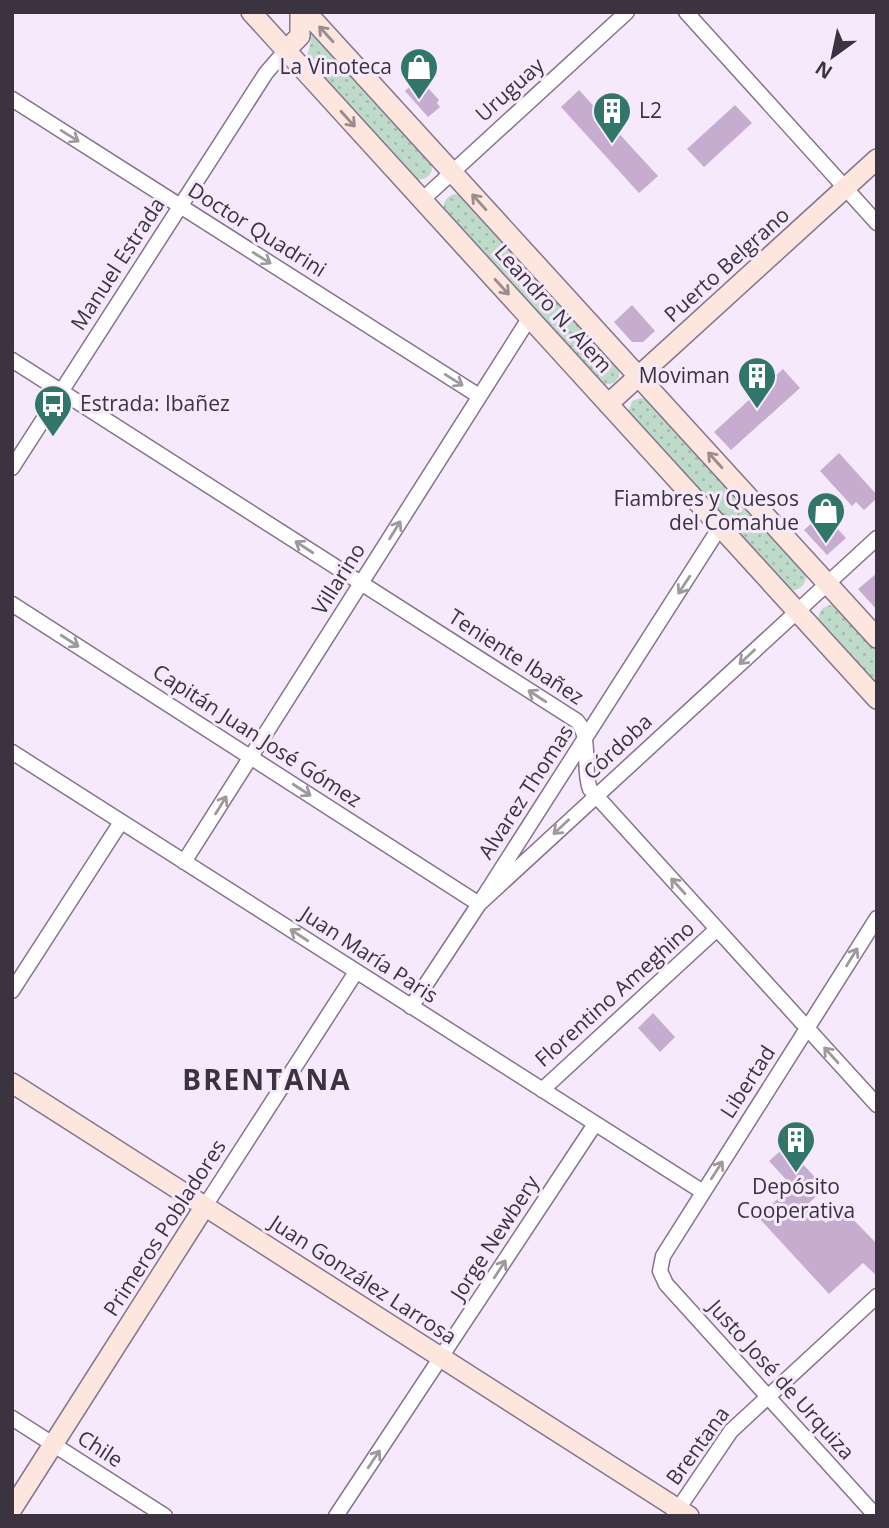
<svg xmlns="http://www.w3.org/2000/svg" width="889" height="1528" viewBox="0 0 889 1528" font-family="'Open Sans',sans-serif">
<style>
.green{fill:url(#green-dots)}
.building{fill:#c6add0}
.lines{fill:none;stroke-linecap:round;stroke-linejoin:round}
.street-casing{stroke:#86738e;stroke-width:17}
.secondary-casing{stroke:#86738e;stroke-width:22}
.street{stroke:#fff;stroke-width:14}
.secondary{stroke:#fde6dd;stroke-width:19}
.oneway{stroke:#9c8c8e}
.oneway2{stroke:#9d999f}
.labels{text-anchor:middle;stroke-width:6;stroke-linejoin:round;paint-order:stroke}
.poi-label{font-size:21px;fill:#3b333f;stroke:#f5e9fb;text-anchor:end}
.street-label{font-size:21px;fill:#3b333f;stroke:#f5e9fb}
.district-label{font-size:28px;font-weight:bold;letter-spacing:2px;fill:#3b333f;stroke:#f5e9fb}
</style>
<defs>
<pattern id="green-dots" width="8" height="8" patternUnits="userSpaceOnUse" patternTransform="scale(1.75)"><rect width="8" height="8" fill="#bedbc9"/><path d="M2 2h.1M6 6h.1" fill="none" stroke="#a4bcae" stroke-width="1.8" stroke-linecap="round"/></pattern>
</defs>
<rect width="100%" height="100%" fill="#f5e9fb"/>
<path class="green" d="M311,30L430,160L432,170C429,178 423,181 414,179L306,60L310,45Z
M455,194L461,195L619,369V377L614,383L604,385L444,212C443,203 445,197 455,194Z
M641,398L647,399L804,570L806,578C804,587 798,591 788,590L628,412L632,401Z
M832,605L839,608L877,650V688L818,621C818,612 822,606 832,605Z"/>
<path class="building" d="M419,78L439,100L437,103L440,107L428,117L405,91Z
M579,90L658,176L639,193L561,107Z
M735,105L752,123L704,167L687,149Z
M632,305L655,331L643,342H632L614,322Z
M783,369L800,388L731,450L714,432Z
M839,453L877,495V498L864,510L856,502L852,506L820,471Z
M823,513L846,538L827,555L804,530Z
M877,573V610L858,589Z
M653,1013L675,1037L660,1052L638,1028Z
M786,1146L825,1188L808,1204L826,1223L842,1208L877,1244V1276L863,1263L829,1294L758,1217L792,1186L769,1161Z"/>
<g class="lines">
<defs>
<path id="street" d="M686,12L877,223
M12,99L479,396
M422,200L627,12
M12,360L577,721C592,738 582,768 590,789L877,1105
M12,468L266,73L286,50
M12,604L479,904L720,527
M12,752L703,1192
M184,862L530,317
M12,991L121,822
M411,1007L479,904L877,538
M542,1090L717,929
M205,1206L356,972
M12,1418L165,1516
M674,1515L731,1431L877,1296
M336,1516L595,1124
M876,1516L666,1284L660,1271L663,1256L877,918"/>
<path id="secondary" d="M251,12L877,699
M306,12L877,638
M286,50L300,36V12
M608,404L877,159
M12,1083L689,1516
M12,1509L205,1206"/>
</defs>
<use href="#street" class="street-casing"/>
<use href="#secondary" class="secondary-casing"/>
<use href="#street" class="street"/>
<use href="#secondary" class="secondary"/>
</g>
<defs><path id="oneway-shaft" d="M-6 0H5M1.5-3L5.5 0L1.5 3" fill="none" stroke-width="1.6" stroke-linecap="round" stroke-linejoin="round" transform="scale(1.75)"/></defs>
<g class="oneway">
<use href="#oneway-shaft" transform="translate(326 34) rotate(-132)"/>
<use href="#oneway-shaft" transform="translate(348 119) rotate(48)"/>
<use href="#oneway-shaft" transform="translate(479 202) rotate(-132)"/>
<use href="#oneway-shaft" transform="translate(502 287) rotate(48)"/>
<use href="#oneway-shaft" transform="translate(715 460) rotate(-132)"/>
</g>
<g class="oneway2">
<use href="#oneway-shaft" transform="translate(70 136) rotate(32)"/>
<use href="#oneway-shaft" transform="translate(262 258) rotate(32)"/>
<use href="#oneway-shaft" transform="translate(454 380) rotate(32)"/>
<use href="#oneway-shaft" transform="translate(395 530) rotate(-58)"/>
<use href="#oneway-shaft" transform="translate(304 547) rotate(-147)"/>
<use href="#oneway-shaft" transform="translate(684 585) rotate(123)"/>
<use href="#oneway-shaft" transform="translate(70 641) rotate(33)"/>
<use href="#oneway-shaft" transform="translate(747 657) rotate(137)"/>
<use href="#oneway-shaft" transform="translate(537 696) rotate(-147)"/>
<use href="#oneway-shaft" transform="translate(302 790) rotate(33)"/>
<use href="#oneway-shaft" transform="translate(221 805) rotate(-58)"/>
<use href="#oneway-shaft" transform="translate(561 827) rotate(137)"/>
<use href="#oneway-shaft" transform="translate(678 886) rotate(-132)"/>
<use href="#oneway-shaft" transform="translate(299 935) rotate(-147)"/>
<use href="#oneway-shaft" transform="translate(852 957) rotate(-58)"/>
<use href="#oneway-shaft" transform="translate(831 1055) rotate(-132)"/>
<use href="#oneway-shaft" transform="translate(717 1170) rotate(-57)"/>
<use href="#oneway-shaft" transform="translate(500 1269) rotate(-57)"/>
<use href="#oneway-shaft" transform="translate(374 1459) rotate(-56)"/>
</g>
<defs>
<symbol id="shop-pin" viewBox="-11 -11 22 30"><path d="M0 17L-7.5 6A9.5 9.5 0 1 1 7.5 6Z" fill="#32766a" stroke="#f5e9fb"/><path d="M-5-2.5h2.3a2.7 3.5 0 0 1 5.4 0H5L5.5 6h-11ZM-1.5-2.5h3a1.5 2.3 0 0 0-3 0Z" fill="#fff"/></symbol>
<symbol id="building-pin" viewBox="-11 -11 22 30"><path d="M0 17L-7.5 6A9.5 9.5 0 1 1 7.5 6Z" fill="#32766a" stroke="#f5e9fb"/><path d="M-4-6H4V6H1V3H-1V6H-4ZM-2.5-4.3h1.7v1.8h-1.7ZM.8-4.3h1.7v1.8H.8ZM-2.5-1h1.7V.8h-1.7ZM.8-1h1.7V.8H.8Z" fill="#fff"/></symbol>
<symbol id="bus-pin" viewBox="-11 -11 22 30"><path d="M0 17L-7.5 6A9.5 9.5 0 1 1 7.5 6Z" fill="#32766a" stroke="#f5e9fb"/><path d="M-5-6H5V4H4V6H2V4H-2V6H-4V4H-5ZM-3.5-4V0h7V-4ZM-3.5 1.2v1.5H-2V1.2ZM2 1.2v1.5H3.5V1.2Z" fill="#fff"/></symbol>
</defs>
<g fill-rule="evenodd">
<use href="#shop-pin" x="397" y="45" width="44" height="60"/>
<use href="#building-pin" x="590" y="89" width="44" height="60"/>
<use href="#building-pin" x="735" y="354" width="44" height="60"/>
<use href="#bus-pin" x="31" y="382" width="44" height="60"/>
<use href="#shop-pin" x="804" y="489" width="44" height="60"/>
<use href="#building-pin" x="774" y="1118" width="44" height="60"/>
</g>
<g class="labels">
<g class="poi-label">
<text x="392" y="74">La Vinoteca</text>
<text x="639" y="118" text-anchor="start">L2</text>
<text x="730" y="383">Moviman</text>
<text x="80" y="411" text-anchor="start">Estrada: Ibañez</text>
<text x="799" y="506">Fiambres y Quesos<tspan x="799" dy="24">del Comahue</tspan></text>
<text x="796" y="1194" text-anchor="middle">Depósito<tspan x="796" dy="24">Cooperativa</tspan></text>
</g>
<g class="street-label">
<text transform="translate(510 90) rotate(-42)" y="7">Uruguay</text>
<text transform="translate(257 230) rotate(32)" y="7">Doctor Quadrini</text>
<text transform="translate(118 264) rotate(-57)" y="7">Manuel Estrada</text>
<text transform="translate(727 265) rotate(-42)" y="7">Puerto Belgrano</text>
<text transform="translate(553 309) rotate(48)" y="7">Leandro N. Alem</text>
<text transform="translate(339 579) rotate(-58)" y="7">Villarino</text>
<text transform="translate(516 657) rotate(33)" y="7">Teniente Ibañez</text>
<text transform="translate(257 736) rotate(33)" y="7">Capitán Juan José Gómez</text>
<text transform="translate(618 747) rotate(-43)" y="7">Córdoba</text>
<text transform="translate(526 792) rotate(-57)" y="7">Alvarez Thomas</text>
<text transform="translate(369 955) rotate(33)" y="7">Juan María Paris</text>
<text transform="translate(615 994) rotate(-42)" y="7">Florentino Ameghino</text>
<text transform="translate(748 1082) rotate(-57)" y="7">Libertad</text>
<text transform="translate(165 1228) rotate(-57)" y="7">Primeros Pobladores</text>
<text transform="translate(495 1238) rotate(-57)" y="7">Jorge Newbery</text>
<text transform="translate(363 1280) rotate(33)" y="7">Juan González Larrosa</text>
<text transform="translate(781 1380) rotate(48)" y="7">Justo José de Urquiza</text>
<text transform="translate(698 1446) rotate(-54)" y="7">Brentana</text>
<text transform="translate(100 1449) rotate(33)" y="7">Chile</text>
</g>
<g class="district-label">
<text x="267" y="1090">BRENTANA</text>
</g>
</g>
<rect width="889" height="1528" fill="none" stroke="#3b333f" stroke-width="28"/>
<g transform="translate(833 56) rotate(213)" stroke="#f5e9fb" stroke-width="5" paint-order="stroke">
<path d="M0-5L12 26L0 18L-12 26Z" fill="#3b333f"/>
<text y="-10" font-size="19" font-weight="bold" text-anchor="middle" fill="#3b333f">N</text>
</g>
</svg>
